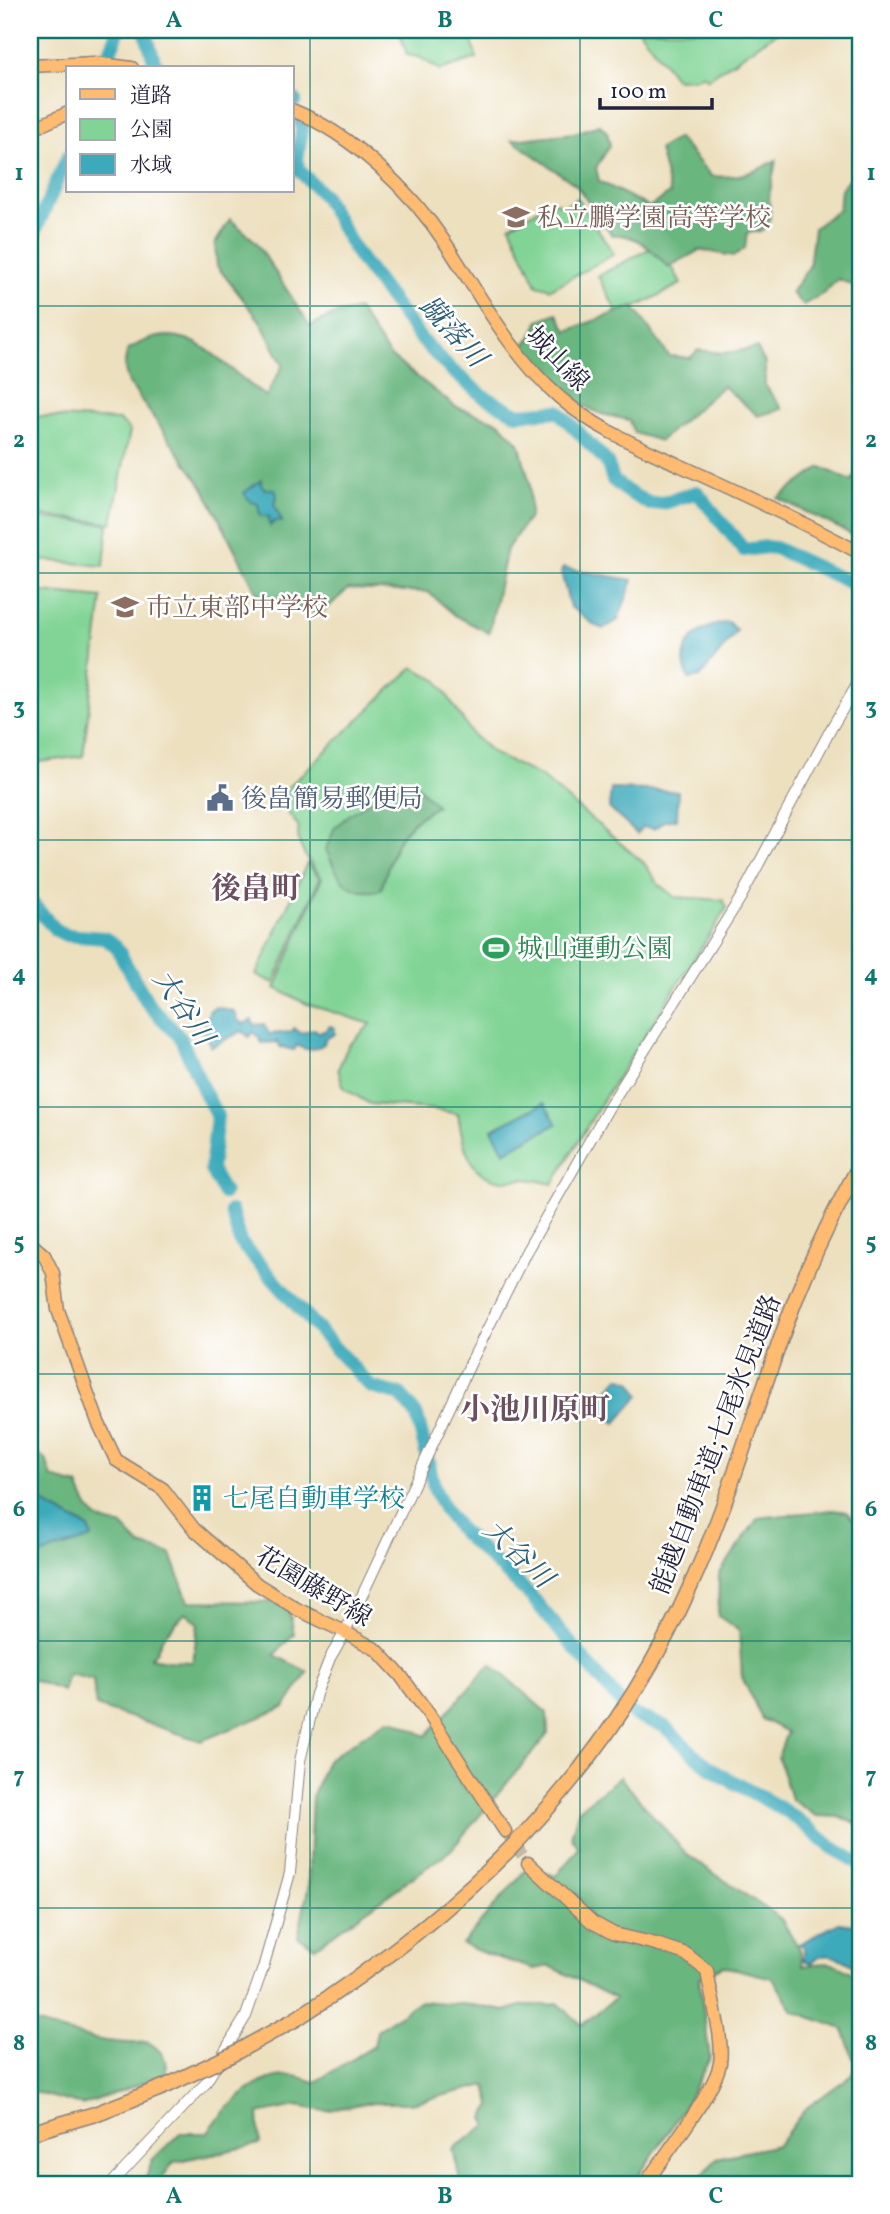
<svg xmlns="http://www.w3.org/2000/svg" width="890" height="2214" viewBox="0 0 890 2214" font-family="Vollkorn,'Noto Serif JP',serif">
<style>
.green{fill:#82d496;stroke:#527b68;stroke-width:2}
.forest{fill:#69b67f;stroke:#466c5d;stroke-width:2;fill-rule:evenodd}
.water{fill:#3daabb;stroke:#30667b;stroke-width:2}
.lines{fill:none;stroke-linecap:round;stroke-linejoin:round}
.river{stroke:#3daabb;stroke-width:14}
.major-tunnel{stroke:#c4baa5;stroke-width:12;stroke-dasharray:12 6;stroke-linecap:butt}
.minor-casing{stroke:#88817d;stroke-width:12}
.major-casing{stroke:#88817d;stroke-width:15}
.highway-casing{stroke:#88817d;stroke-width:17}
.minor{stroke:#fff;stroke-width:10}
.major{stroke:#febb71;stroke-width:12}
.highway{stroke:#febb71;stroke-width:14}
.highway-bridge-casing{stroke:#88817d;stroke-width:17;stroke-linecap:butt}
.highway-bridge{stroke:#febb71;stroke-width:14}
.grid{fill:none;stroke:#0f766e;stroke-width:2;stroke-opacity:0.55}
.labels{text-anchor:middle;stroke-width:5;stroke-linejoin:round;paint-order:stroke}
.education-label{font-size:26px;fill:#785e54;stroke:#fff;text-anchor:start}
.street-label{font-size:26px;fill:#22223b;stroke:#fff}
.service-label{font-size:26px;fill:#4e5e75;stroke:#fff;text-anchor:start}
.leisure-label{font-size:26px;fill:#27864d;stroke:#fff;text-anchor:start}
.culture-label{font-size:26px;fill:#0d838f;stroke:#fff;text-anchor:start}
.water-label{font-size:28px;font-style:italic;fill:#2e5f75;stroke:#fff}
.quarter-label{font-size:30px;font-weight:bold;fill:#6c505e;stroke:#fff}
.neatline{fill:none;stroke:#0f766e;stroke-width:2.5}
.grid-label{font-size:23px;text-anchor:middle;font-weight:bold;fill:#0f766e}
</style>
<rect width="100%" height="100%" fill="#fff"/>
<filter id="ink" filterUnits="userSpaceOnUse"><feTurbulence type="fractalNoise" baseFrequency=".0143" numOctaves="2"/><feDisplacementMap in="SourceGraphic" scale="14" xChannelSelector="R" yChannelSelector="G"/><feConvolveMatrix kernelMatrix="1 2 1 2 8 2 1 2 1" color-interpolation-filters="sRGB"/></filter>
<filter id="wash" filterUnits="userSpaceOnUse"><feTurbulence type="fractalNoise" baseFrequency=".00686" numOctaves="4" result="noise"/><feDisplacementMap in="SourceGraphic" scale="28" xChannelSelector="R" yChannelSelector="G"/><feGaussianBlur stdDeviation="1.57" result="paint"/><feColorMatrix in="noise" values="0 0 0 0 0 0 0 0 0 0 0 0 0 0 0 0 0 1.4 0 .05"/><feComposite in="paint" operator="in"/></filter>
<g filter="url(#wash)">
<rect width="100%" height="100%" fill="#ede0bf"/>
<path class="green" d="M399,30H484L470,35L477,58L440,70L419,57L407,55Z
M639,30H780L708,79L703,74L697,78L676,79Z
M577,198L614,254L551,289L537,285L510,226L552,201L564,206Z
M660,243L681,284L619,316L598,276Z
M33,416L119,420L130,430L112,523L30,514V419Z
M30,517L108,524L104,566L30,559Z
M32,591L102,598L83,756L38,762L37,747H30V594Z
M413,667L438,681L472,734L494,754L540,776L644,863L658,884L675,897L723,900L727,908L600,1105L553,1184C544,1182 535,1180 526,1179C517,1179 507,1181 498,1180C467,1175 462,1139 458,1114L431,1109L370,1104L344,1088L338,1069L348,1046L371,1024L307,1004L275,988L322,878C311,864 294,846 299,827L277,798Z
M307,863L320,878L274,983L256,975Z"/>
<path class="forest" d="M600,125L607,132L610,145L596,168L599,181L649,207L670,193L659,149L678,138L711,176C736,179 754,173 776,160L769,197L770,218L762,231L747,233L745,248L734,256L700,250L668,267C652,250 636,233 612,235L576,185L512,140L574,133Z
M848,179L860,189V281L857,287L838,279L824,293L803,305L791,293L809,267L814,228L839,209L841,189Z
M230,219L256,242L310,326L335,314L358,309L389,355L456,407L499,422L519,443L530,484V516L507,549L489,633L456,616L428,592L348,589L320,615L259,597L203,487L129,383C124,370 123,362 129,349C189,310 220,367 266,396L283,365L260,321L217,266L215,244Z
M633,306L669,356L690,358L698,350L724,353L757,348L765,363V385L782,409L758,416L723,386L660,441L634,433L629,420L601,414L582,405L523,347L532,336L539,320L557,313L567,331Z
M821,467L851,481L860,468V530L855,536L778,498Z
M415,784L437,806C396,828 394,848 381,890C347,897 337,877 326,849L335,827L349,815L392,786Z
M30,1450L46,1459L52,1478L78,1485C87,1508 93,1524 121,1525L140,1545L171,1554L188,1601L273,1602L289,1609L294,1634L274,1655L308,1672L285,1707L201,1741L96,1706L93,1680L68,1674L63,1691L30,1679ZM186,1612L198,1623L193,1662L167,1661L150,1658L156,1652L163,1637Z
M832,1510L847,1512L860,1528V1825L840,1817L816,1816L791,1799L778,1757L787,1732L762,1719L742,1677L739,1630L718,1616L719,1574L758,1518Z
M491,1664L547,1713L548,1734L451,1850L315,1947L298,1937L308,1889L312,1797L327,1760L388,1720L396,1721L426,1736Z
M620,1777L686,1854L781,1919L800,1949L803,1966C828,1961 842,1961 860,1981V2184H698L699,2179L717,2158L778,2145L805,2109L853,2074L855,2064L843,2029L793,2011L773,1978L723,1966L699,1978L710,2058L683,2110L633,2184H461L453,2149L487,2125L484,2118L491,2106L487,2085L411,2103H366L325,2111L296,2106L258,2114L260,2144L174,2162L157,2184H144L152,2160L180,2133H207C226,2107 256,2073 293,2076C300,2076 308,2080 315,2082L374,2046L377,2031L419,2001L472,2005L505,2011L524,2005H551L558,2003L582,2025L615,1998L550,1966L534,1969L486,1954L462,1944L528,1867L556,1876L579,1848L571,1836L579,1809Z
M30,2022C68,2032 108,2047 148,2042C162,2051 168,2057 165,2075L82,2105L30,2091Z"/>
<path class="water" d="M261,480V485L265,489H275L277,497L274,504L282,522L275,521L270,526L269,517L260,515L258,504L251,502L244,493Z
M563,568L633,580L618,620L603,629C589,625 583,614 570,607L561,572Z
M728,622L737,631L700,677L689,679C674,646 697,627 728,622Z
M611,789L678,791L677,819L664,821L654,829L642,827L637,834L609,808Z
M216,1007L234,1011L238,1020L243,1024L252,1020L254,1025L264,1024L269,1034L292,1032L293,1028L301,1033L315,1029L318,1032L325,1031L330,1026L335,1028V1034L325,1039L324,1044C314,1050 307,1052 297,1045L294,1050L280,1047L278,1042L261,1043L259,1037L253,1032L249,1037L242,1031L211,1047L206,1033L201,1032L210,1010Z
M544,1103L557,1124L504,1152L492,1129Z
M619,1377L631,1381L640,1395L616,1423L596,1410L595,1405Z
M30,1496L89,1528L92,1538L39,1555L30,1534Z
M839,1923L860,1926V1973C854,1964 833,1953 822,1956C819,1957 813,1961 811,1963L804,1960V1946L799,1944Z"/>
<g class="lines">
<path class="river" d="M145,30L155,64L162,68
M103,68L119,30
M292,99L295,100
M301,121L302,130L297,160L298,169L323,195L359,257L420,338L449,368L483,396L517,414L558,411L607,462L613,480L628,492L650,504L667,502L697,492L744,550L766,547L775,548L860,587
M30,243L68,156
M30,901L56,930L66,935L104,938L115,945L149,1005L180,1037L204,1091L217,1116L211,1170L224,1193
M231,1211L240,1242L333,1346L371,1387L401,1395L417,1416L435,1490L446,1512L461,1531L530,1595L619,1701L634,1715L664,1726L698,1758L719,1774L777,1806L797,1819L830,1846L860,1864"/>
</g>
</g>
<g filter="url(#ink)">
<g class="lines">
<path class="major-tunnel" d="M505,1831L528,1863"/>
<defs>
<path id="minor" d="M111,2184L205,2084L246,2016L263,1968L290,1873L300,1761L308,1727L316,1694L330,1658L345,1632L472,1360L526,1252L609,1107L741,897L832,727L860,680"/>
<path id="major" d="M30,66L94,63L132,68
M292,110C352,134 411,191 446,244C481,297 511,355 559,397C593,427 638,446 679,465C740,493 801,521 860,553
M30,130L68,113
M30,1243L44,1255L53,1273L58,1310L98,1422L116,1460L163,1489L194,1529L257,1584L297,1609L345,1632L377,1650L401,1676L428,1713L505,1831
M528,1863L592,1922L614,1934L656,1944L686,1954L707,1971C711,1998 724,2038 720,2063C716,2090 662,2159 645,2184"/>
<path id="highway" d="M296,2019C468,1909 607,1774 691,1585C734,1490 760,1389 798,1293C816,1248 837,1206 860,1165
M30,2133L95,2114L166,2086"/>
</defs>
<use href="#minor" class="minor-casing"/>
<use href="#major" class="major-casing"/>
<use href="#highway" class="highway-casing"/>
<use href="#minor" class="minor"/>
<use href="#major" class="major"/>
<use href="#highway" class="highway"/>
<defs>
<path id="highway-bridge" d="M166,2086L231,2055L296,2019"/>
</defs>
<use href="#highway-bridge" class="highway-bridge-casing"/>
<use href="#highway-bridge" class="highway-bridge"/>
</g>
</g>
<path class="grid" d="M310,30V2184M580,30V2184M30,306H860M30,573H860M30,840H860M30,1107H860M30,1374H860M30,1641H860M30,1908H860"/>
<defs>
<symbol id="school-bare" viewBox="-9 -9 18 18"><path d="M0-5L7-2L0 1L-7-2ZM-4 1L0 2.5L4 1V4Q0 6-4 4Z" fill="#8d6e63" stroke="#fff" stroke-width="2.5" paint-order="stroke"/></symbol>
<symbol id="civic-bare" viewBox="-9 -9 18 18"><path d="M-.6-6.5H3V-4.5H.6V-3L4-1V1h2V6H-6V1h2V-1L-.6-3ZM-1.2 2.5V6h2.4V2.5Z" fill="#5c6f8a" stroke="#fff" stroke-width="2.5" paint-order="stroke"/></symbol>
<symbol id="stadium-bare" viewBox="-9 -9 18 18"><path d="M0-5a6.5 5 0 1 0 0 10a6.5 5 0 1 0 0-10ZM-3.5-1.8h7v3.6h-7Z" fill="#2e9e5b" stroke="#fff" stroke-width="2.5" paint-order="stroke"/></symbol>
<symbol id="building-bare" viewBox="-9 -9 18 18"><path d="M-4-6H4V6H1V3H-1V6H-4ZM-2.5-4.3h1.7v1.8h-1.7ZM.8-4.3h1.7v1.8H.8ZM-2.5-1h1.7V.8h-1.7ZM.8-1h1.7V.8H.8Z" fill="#0f9aa8" stroke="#fff" stroke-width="2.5" paint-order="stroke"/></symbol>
</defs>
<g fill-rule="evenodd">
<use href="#school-bare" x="497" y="198" width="38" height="38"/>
<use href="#school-bare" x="106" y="588" width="38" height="38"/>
<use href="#civic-bare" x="201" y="779" width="38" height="38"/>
<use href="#stadium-bare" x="477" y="929" width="38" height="38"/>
<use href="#building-bare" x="183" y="1479" width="38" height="38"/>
</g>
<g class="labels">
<g class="education-label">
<text x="537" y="226">私立鵬学園高等学校</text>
<text x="146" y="616">市立東部中学校</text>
</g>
<g class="street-label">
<text transform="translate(558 358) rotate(46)" y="9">城山線</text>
<text transform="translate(715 1444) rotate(-69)" y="9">能越自動車道;七尾氷見道路</text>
<text transform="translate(314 1586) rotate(31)" y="9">花園藤野線</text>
</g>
<g class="service-label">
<text x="241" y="807">後畠簡易郵便局</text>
</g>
<g class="leisure-label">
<text x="517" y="957">城山運動公園</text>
</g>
<g class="culture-label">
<text x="223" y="1507">七尾自動車学校</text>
</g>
<g class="water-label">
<text transform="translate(454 331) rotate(48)" y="10">蹴落川</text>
<text transform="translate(184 1007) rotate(56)" y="10">大谷川</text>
<text transform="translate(519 1553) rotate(44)" y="10">大谷川</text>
</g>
<g class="quarter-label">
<text x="256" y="898">後畠町</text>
<text x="535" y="1419">小池川原町</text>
</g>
</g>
<rect width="890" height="2214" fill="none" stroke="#fff" stroke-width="77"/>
<rect x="66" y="66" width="228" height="126" fill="#ffffff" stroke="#a7a7b1" stroke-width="2"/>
<rect x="80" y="89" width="35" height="10" fill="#febb71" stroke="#a7a7b1" stroke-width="2"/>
<text x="130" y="102" font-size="21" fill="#22223b">道路</text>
<rect x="80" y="119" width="35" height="21" fill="#82d496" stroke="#a7a7b1" stroke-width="2"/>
<text x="130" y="136" font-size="21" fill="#22223b">公園</text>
<rect x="80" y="154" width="35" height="21" fill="#3daabb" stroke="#a7a7b1" stroke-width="2"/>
<text x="130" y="172" font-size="21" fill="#22223b">水域</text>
<path d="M600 98v10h112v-10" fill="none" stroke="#22223b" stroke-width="3.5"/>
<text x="610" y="98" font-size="21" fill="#22223b" stroke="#ffffff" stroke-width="5" paint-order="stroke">100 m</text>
<rect x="38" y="38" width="814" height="2138" class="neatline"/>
<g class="grid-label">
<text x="174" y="27">A</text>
<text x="445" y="27">B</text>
<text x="716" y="27">C</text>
<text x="19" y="180">1</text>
<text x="871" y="180">1</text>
<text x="19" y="447">2</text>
<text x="871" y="447">2</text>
<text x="19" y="714">3</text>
<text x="871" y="714">3</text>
<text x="19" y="981">4</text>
<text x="871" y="981">4</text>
<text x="19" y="1249">5</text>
<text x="871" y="1249">5</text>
<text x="19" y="1516">6</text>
<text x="871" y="1516">6</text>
<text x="19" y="1783">7</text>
<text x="871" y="1783">7</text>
<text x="19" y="2050">8</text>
<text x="871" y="2050">8</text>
<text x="174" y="2203">A</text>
<text x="445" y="2203">B</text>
<text x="716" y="2203">C</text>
</g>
</svg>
